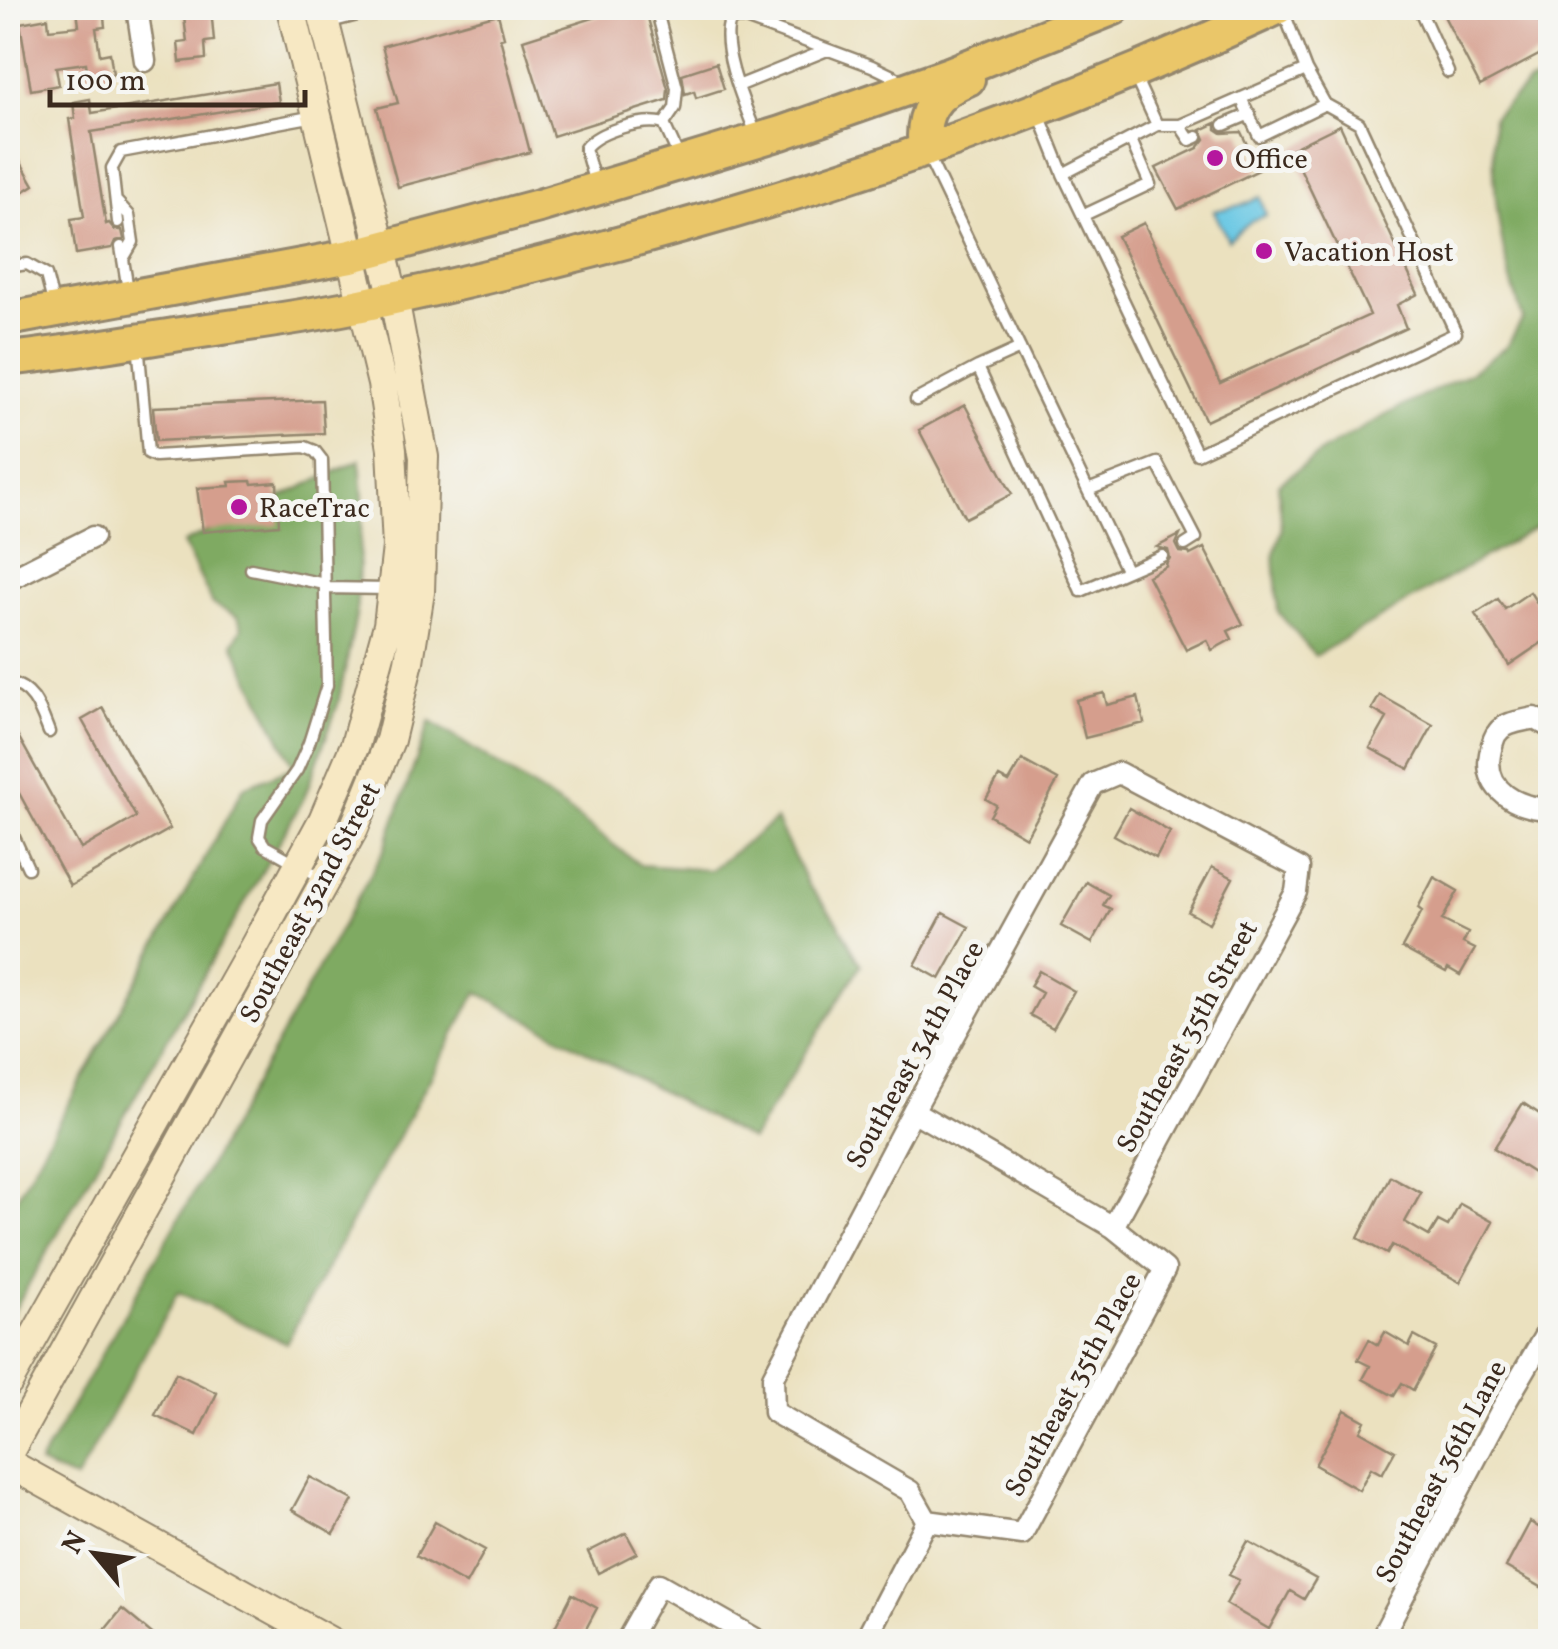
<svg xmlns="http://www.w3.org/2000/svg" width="1558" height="1649" viewBox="0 0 1558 1649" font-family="Vollkorn,serif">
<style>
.forest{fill:#7faa62;stroke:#5d6a40;stroke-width:2.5}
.water{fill:#65c6e3;stroke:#507880;stroke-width:2.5}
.building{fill:#d59e8d}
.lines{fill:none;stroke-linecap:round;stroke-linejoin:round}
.service-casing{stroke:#93866e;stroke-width:15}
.minor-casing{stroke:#93866e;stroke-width:25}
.secondary-casing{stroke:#93866e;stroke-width:32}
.trunk-casing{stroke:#93866e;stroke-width:38}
.service{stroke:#fff;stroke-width:10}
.minor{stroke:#fff;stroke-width:20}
.secondary{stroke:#f7e8c3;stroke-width:28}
.trunk{stroke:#eac669;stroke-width:32}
.poi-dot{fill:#b5179e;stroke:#f6f6f2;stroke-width:4}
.labels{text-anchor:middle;stroke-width:10;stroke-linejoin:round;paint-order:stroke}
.poi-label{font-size:28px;fill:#3b2a1e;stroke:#f6f6f2;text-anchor:start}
.street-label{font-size:28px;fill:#3b2a1e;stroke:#f6f6f2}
</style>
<rect width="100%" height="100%" fill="#f6f6f2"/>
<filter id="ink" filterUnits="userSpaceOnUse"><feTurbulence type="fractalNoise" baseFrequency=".01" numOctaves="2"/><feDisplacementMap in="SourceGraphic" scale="20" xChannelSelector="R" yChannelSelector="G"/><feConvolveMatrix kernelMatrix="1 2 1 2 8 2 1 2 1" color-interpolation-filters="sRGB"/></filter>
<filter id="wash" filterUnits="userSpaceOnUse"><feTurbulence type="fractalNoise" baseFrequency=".0048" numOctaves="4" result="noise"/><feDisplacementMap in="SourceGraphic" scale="40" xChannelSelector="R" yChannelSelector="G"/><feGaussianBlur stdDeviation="2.25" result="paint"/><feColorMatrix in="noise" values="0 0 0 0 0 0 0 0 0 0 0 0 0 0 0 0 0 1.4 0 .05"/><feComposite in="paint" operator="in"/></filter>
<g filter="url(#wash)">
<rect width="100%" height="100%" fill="#ebe1bf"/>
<path class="forest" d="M1550,78V519L1315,656L1278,612L1274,554L1282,530L1278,484L1326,449L1393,411L1471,372L1506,347L1523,318C1498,249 1492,189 1493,117L1529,83Z
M360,460L363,498L356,616L338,704L304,798L8,1321V1213L244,787L294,767L233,644L242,628L238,617L213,604L183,543Z
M430,721L569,811L640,865L710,870L776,820L808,885L837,921L861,965L751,1140L477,992L286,1343L178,1292L76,1480L39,1464L215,1155L384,850Z"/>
<path class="water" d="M1260,197L1266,215L1251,221L1228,240L1214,211L1246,204Z"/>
<g id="blocks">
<path class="building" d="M103,8L105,27L96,28L100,55L110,53L113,74L88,77L86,63L56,67L59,85L31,90L20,23L48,18L49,29L79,26L77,10Z
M183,8H211L214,41L205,42L206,59L180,62L178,43L187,42Z
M625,8H645L668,89L667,100L553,136L523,40Z
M1455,8H1532L1550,44V49L1480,86L1443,14Z
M498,14L504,37L500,38L530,152L398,187L377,108L398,103L382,46Z
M716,63L724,89L696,98L694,91L685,94L682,74Z
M276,83L279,102L91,132L106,224L109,223L115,230H122L124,239L115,241L112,248L76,254L71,219L84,217L69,119L75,118L73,102L90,99L92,113Z
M1216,123V129L1222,133L1241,132L1259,170L1178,209L1156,168L1198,148L1205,139L1201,130Z
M1340,125L1418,294L1397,305L1406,328L1206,421L1117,236L1144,223L1220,383L1370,315L1291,149Z
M8,140L34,185L21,193L8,169Z
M322,400L324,433L156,441L153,407Z
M965,405L1012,494L965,518L919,430Z
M251,481L252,484L277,482L279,525L203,532L197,488L230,486L229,482Z
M1180,535L1176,544L1180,552L1189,553L1190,555L1204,548L1243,624L1228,631L1232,639L1212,650L1207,640L1186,650L1148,576L1167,566L1166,564L1170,558L1168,550L1157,547Z
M1530,592L1550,623V637L1509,665L1475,614L1498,599L1505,609Z
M1104,693L1107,705L1138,697L1144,723L1085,738L1076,700Z
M1380,695L1433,725L1409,769L1370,748L1387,718L1372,709Z
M103,708L170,829L70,886L8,773V718L81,849L136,817L82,720Z
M1022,760L1058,780L1026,837L990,816L996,805L986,799L999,777L1009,782Z
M1129,808L1170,832L1156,858L1114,835Z
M1212,867L1233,878L1209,923L1188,912Z
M1434,877L1458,891L1442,920L1468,933L1463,943L1475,949L1460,975L1448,968L1446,972L1402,948L1422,911L1418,908Z
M1086,882L1109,895L1103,905L1111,909L1092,943L1061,926Z
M943,913L969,927L940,979L915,965Z
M1039,971L1074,991L1053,1028L1030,1015L1042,993L1030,986Z
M1523,1103L1550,1121V1156L1538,1176L1494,1148Z
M1390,1176L1421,1193L1405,1222L1429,1236L1438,1221L1448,1226L1460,1204L1493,1222L1460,1282L1392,1245L1387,1254L1358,1238Z
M1385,1332L1409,1346L1414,1336L1436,1348L1413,1390L1402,1383L1394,1396L1363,1379L1370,1366L1358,1360L1369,1340L1378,1345Z
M176,1373L217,1393L197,1435L155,1415Z
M1345,1410L1365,1421L1360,1431L1395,1451L1382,1474L1371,1468L1359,1490L1315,1465Z
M310,1477L353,1500L334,1534L292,1510Z
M435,1522L485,1550L466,1584L416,1556Z
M1530,1522L1550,1534V1592L1506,1567Z
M626,1533L637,1553L598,1573L588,1552Z
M1248,1541L1316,1579L1304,1599L1290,1591L1269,1629L1226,1604L1239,1580L1229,1575Z
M572,1594L597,1608L579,1642H566L552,1633Z
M122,1609L162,1642H95Z"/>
</g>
</g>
<g filter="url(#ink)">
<use href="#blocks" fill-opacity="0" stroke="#93866e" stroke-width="2.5"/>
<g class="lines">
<defs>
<path id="service" d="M656,8L677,88L675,108L664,124
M1419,8L1448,72
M1283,10L1306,70
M326,23L385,8
M1135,77L1157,125L1063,174L1197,454L1456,333L1359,123L1325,104L1306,70L1180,125H1157
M738,86L827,50
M1241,98L1259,136L1325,104
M1039,114L1063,174
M1180,125L1190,140L1197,137
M1224,125L1250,114
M756,134C746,108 719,47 730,21L740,17L872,66L905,82
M928,156L1126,570
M595,184L585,148C598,131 644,118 664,124L680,159
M117,202L129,215L133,242L123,259
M1084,215L1150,184L1131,140
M118,222L112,168L121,152L315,116
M121,247L128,290
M8,267L27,264L46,275L54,306
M138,343L148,453L155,456L305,447L315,451L322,460L327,685L309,743L297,770L262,820L259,837L265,846L324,879
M1020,348L978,367L1081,591L1162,556
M916,400L978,367
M1088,490L1157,463L1196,538L1185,545
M251,569L325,584
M325,588L389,589
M8,682C34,688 40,709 49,732
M8,824L28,868"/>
<path id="minor" d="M137,8L145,61
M8,580L93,537
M1550,727L1534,718C1523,721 1505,722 1498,732C1494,736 1491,748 1490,754C1483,792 1519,808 1550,809
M913,1111L1113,1227L1165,1269L1022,1534L927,1521L910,1491L774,1412L773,1377L913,1111L1093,784L1119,773L1299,868L1296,892L1113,1227
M626,1642L659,1584L761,1642
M864,1642L927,1521
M1379,1642L1503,1407L1550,1327"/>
<path id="secondary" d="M8,1383L255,945L323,820L355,745L388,625L397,547L392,449L382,384L291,8
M8,1454L354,828L390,740L409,661L420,592L424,457L394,298L321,8
M8,1463L331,1642"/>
<path id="trunk" d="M925,149C920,113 934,93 968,79
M8,319L351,256L539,206L781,133L949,74L1114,8
M8,359C68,353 127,342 187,333C247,324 307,317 366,304C678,238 988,143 1277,8"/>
</defs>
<use href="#service" class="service-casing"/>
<use href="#minor" class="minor-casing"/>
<use href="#secondary" class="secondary-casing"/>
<use href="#trunk" class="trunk-casing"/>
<use href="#service" class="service"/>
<use href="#minor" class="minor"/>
<use href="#secondary" class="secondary"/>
<use href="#trunk" class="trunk"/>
</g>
</g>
<g class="poi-dot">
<circle cx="1215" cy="158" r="10"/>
<circle cx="1264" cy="251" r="10"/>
<circle cx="239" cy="507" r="10"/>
</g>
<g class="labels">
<g class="poi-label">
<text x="1235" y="168">Office</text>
<text x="1284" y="261">Vacation Host</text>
<text x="259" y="517">RaceTrac</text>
</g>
<g class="street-label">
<text transform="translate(309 902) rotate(-62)" y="10">Southeast 32nd Street</text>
<text transform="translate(1186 1036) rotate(-61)" y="10">Southeast 35th Street</text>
<text transform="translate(914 1054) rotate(-61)" y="10">Southeast 34th Place</text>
<text transform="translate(1072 1384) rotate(-61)" y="10">Southeast 35th Place</text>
<text transform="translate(1440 1471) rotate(-62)" y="10">Southeast 36th Lane</text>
</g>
</g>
<rect width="1558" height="1649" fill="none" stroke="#f6f6f2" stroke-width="40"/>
<g transform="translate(95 1554) rotate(299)" stroke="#f6f6f2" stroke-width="8" paint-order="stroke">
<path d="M0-8L18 38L0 25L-18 38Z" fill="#3b2a1e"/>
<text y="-15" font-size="28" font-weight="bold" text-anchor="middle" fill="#3b2a1e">N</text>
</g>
<path d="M50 90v15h255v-15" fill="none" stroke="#3b2a1e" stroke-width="5"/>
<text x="65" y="90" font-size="30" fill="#3b2a1e" stroke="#f6f6f2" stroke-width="8" paint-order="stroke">100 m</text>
</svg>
